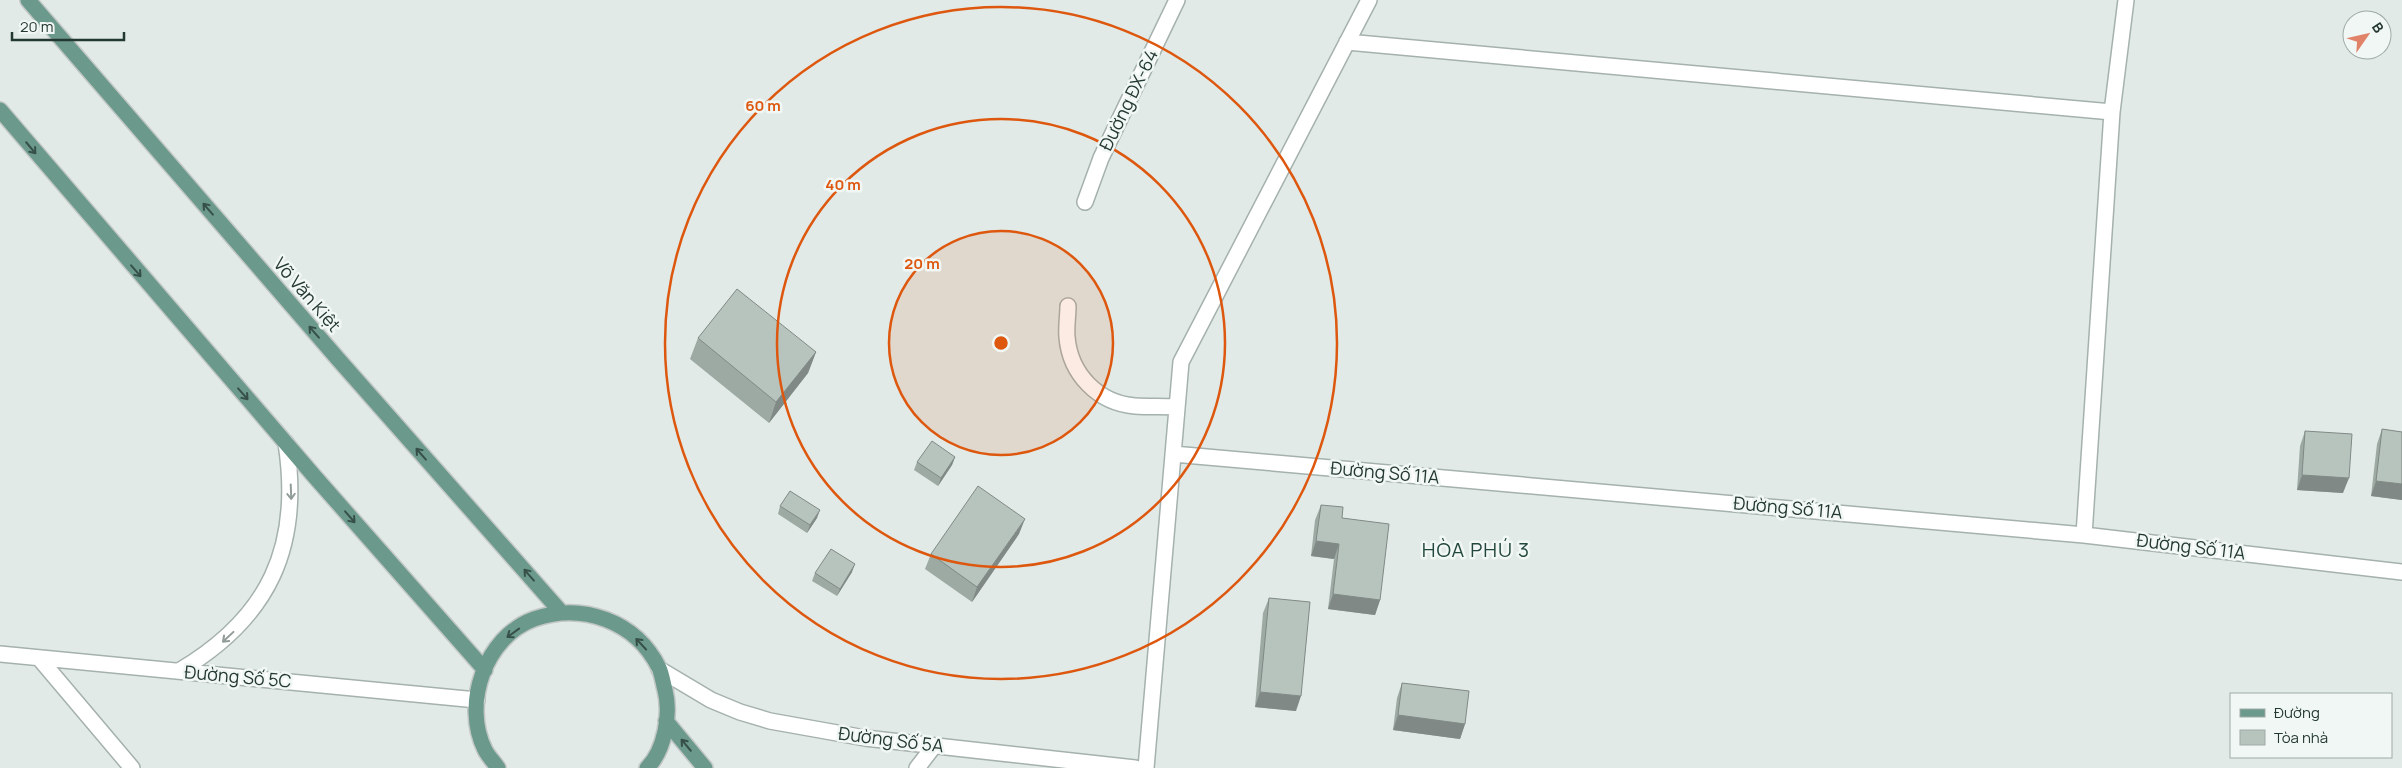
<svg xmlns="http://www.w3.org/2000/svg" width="2402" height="768" viewBox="0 0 2402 768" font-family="Manrope,sans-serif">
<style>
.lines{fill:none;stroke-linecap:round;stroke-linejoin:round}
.minor-casing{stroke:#a5b1ac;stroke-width:18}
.major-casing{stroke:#c2c7c6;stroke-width:18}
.minor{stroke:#fff;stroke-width:15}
.major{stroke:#6b998c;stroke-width:15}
.wall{fill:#9da9a3}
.shaded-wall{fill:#808985}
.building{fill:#b7c4be;stroke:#808985}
.oneway{stroke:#365048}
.oneway2{stroke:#929c98}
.ring{fill:none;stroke:#de570e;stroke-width:2.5}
.labels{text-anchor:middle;stroke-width:5;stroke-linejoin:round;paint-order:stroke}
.street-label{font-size:18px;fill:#243832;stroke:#f1f7f4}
.quarter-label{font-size:20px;letter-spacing:1px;fill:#22473d;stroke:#f1f7f4}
.centre{fill:#de570e;stroke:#f1f7f4;stroke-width:2.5}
.ring-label{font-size:15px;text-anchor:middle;font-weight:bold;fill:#de570e;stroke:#f1f7f4;stroke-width:5;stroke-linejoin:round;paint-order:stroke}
</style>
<rect width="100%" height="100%" fill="#e1eae6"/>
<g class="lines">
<defs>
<path id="minor" d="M1347,42L2112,112
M1085,202L1101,158L1177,0
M1068,306C1068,316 1066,327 1067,337C1070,374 1098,403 1135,406C1149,407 1163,406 1177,407
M1173,454L2084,535L2402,572
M2084,535L2112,112L2126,0
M0,654L477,700
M39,658L132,768
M659,669L711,700L740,712L770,721L865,738L1135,768
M179,671C269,618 302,547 286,443
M917,768L934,746
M1146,768L1181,362L1369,0"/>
<path id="major" d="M28,0L338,359L561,612
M0,110L315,477L485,670
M666,721L705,768
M498,768C494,762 488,756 485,750C462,704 485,637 534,619C582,602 636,621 659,668C662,674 663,683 665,690C671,714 665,750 647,768"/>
</defs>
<use href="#minor" class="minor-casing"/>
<use href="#major" class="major-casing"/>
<use href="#minor" class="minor"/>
<use href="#major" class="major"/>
</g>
<path class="wall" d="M698,338L816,352L808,373L769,423L690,359Z
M2382,429L2402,432V500L2371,496L2377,444Z
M2305,431L2343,493L2297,490L2300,446Z
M955,457L952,465L938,486L914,470L917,462Z
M1321,505L1342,518L1380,600L1375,615L1328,609L1334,559L1311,556L1315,520Z
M780,506L817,518L807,533L778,514Z
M1019,534L972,602L925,569L931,554Z
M852,572L837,596L812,581L815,573Z
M1269,598L1296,711L1255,707L1263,613Z
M1402,683L1465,724L1460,739L1393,730L1397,698Z"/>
<path class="shaded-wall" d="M816,352L808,373L769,423L776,402Z
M955,457L952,465L938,486L941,478Z
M2302,475L2349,478L2343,493L2297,490Z
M2376,481L2402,484V500L2371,496Z
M820,510L817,518L807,533L810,525Z
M1025,519L1019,534L972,602L977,587Z
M1316,541L1339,544L1334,559L1311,556Z
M855,564L852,572L837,596L840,589Z
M1333,594L1380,600L1375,615L1328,609Z
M1260,692L1301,696L1296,711L1255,707Z
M1398,715L1465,724L1460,739L1393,730Z"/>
<path class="building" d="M737,289L816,352L776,402L698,338Z
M2382,429L2402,432V484L2376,481Z
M2305,431L2352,434L2349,478L2302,475Z
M932,441L955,457L941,478L917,462Z
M978,486L1025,519L977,587L931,554Z
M790,491L820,510L810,525L780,506Z
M1321,505L1343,507L1342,518L1389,524L1380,600L1333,594L1339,544L1316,541Z
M831,549L855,564L840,589L815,573Z
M1269,598L1310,602L1301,696L1260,692Z
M1402,683L1469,691L1465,724L1398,715Z"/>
<defs><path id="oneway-shaft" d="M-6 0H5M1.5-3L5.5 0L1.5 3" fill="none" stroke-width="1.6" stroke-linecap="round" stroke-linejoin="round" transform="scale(1.25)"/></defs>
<g class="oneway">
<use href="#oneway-shaft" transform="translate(31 148) rotate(50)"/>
<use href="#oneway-shaft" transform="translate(208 209) rotate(-131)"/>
<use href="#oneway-shaft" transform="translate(136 271) rotate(49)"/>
<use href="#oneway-shaft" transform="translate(314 332) rotate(-131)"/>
<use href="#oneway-shaft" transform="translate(243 394) rotate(49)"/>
<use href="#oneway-shaft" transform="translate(421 454) rotate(-131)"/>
<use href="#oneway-shaft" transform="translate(350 517) rotate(49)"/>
<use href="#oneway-shaft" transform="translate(529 575) rotate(-131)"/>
<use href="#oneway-shaft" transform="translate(513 633) rotate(144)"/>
<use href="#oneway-shaft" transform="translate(641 644) rotate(-133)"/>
<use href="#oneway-shaft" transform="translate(686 745) rotate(-130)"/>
</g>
<g class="oneway2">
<use href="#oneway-shaft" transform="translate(291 492) rotate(88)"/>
<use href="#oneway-shaft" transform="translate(228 637) rotate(137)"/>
</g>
<circle cx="1001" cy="343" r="112" fill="#de570e" fill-opacity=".12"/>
<g class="ring">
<circle cx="1001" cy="343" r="112"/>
<circle cx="1001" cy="343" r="224"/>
<circle cx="1001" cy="343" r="336"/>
</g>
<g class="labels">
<g class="street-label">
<text transform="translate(1129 100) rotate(-64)" y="6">Đường ĐX-64</text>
<text transform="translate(307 295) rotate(49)" y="6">Võ Văn Kiệt</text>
<text transform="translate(1385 473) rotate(5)" y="6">Đường Số 11A</text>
<text transform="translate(1788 508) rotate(5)" y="6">Đường Số 11A</text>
<text transform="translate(2191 547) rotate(7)" y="6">Đường Số 11A</text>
<text transform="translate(238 677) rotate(5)" y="6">Đường Số 5C</text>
<text transform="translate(891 740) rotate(7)" y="6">Đường Số 5A</text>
</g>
<g class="quarter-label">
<text x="1476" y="557">HÒA PHÚ 3</text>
</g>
</g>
<circle cx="1001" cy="343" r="8" class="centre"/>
<g class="ring-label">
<text x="763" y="111">60 m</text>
<text x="843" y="190">40 m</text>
<text x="922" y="269">20 m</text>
</g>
<rect x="2230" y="693" width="162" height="65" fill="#f1f7f4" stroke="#9faba6"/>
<rect x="2240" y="709" width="25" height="8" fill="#6b998c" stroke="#9faba6"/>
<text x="2274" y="718" font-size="15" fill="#243832">Đường</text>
<rect x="2240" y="730" width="25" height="15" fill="#b7c4be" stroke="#9faba6"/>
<text x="2274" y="743" font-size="15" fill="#243832">Tòa nhà</text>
<g transform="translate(2367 35) rotate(56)"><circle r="24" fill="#f1f7f4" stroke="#9faba6"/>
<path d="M0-4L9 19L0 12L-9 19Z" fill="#e08369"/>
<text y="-8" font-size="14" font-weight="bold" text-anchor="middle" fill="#243832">B</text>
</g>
<path d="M12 32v8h112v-8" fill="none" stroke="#243832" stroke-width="2.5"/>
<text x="20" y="32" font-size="15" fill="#243832" stroke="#f1f7f4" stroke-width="4" paint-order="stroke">20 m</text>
</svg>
